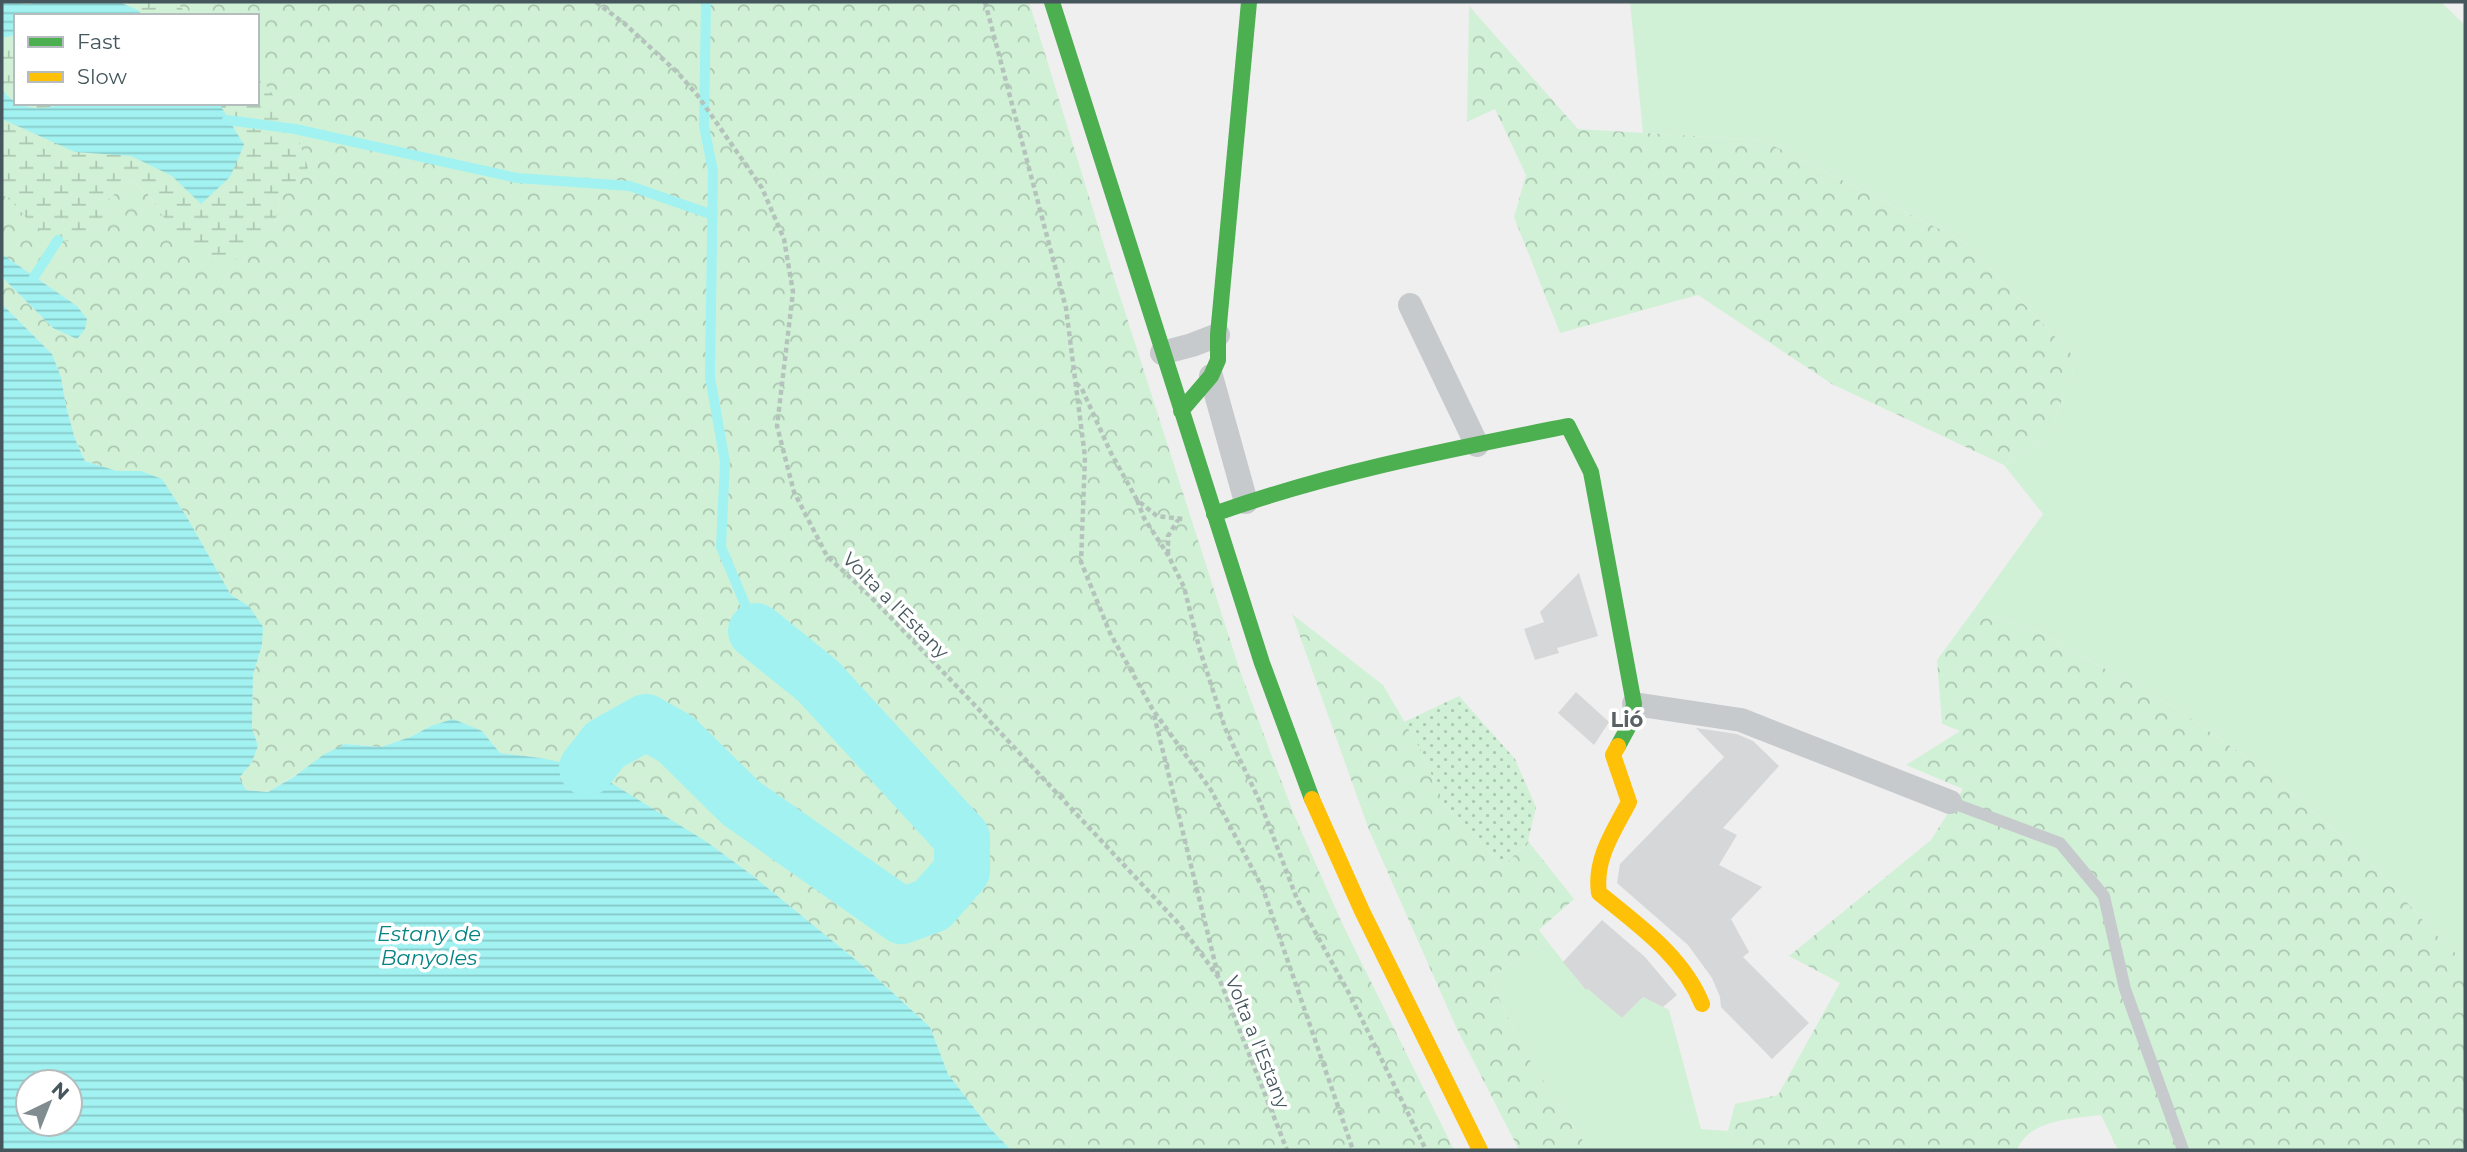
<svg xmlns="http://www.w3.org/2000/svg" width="2467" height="1152" viewBox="0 0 2467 1152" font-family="Montserrat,sans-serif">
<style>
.grass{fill:#d1f1d6}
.forest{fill:url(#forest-crowns)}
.wetland{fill:url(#wetland-marsh)}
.park{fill:url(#park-dots)}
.water{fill:url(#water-rules);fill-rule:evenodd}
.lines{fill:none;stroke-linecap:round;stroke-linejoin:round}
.stream{stroke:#a2f2f2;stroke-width:10}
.river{stroke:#a2f2f2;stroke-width:56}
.building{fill:#d6d7d8}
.path{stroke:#b4c4bc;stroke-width:4.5;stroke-dasharray:5 3.5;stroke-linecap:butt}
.lane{stroke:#c6cacc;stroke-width:12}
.street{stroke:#c6cacc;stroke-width:24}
.fast{stroke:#4caf50;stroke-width:16}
.slow{stroke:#ffc107;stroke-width:16}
.labels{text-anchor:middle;stroke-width:7;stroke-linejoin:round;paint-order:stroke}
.street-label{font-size:19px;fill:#45575d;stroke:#fff}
.neighbourhood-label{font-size:21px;font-weight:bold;fill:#5a6164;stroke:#fff}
.water-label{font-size:21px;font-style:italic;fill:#058483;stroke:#fff}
</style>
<defs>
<pattern id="forest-crowns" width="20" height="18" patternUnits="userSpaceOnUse" patternTransform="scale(1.75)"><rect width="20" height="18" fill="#d1f1d6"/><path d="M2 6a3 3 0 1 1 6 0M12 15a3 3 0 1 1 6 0" fill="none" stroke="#abc6b1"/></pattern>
<pattern id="wetland-marsh" width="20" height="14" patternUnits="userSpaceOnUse" patternTransform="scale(1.75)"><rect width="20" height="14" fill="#d1f1d6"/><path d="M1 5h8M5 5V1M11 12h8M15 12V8" fill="none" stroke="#abc6b1"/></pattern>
<pattern id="park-dots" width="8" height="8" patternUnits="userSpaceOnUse" patternTransform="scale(1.75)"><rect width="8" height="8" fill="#d1f1d6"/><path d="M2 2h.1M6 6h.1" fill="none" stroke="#abc6b1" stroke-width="1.8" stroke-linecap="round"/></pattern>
<pattern id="water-rules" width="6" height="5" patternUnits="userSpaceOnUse" patternTransform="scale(1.75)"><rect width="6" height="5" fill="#a2f2f2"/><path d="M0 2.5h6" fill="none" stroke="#86c7c7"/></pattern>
</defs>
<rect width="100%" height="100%" fill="#f0efef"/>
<path class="grass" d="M1630,2H2441L2465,25V962L2441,940L2361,852L2270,774L2177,709L2039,632L1973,611L2043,514L2004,465L2048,437L2077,360L1965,242L1762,140L1643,133Z
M1548,942L1585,989L1590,985L1622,1018L1643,997L1669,1010L1701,1129L1728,1131L1747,1150H1589L1524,1051L1489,977Z"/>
<path class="forest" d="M176,2H1029L1111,268L1240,671L1293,812L1341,921L1454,1150H1011L988,1126L948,1074L930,1027L867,969L752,875L707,842L541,758L500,753L482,731L431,726L410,737L381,747L345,744L268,792L246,790L239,778L252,762L258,746L252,728L253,675L262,645L249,606L231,595L188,519L141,471H117L85,461L75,439L66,406L61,377L52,354L2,304V277L53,328L77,306L2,254V194L14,202L32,224L106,201L131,180L149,195L170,227L275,224L280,197L276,103L257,71V16H189Z
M1469,6L1578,129L1762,140L1965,242L2077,360L2048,437L2004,465L1832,384L1698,295L1560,333L1514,217L1526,175L1495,109L1467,122Z
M1973,611L2039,632L2177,709L2270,774L2361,852L2441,940L2465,962V1150H2118L2101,1115C2072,1119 2030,1119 2017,1150H1747L1728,1131L1735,1104L1778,1095L1840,983L1789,956L1931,840L1963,789L1906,765L1960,731L1942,724L1937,660Z
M1292,614L1383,685L1421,750L1445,806L1503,866L1528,841L1574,899L1539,930L1548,942L1489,977L1524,1051L1589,1150H1519L1456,1027L1369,830Z"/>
<path class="wetland" d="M2,2H176L189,16H16V103H257V71L295,129L308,168L280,197L275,224L235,260L220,266L199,255L170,227L149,195L131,180L106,201L104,215L81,244C62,241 44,236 30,222C20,211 14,202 2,194Z"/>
<path class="park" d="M1459,696L1515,759L1536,807L1528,841L1503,866L1445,806L1421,750L1404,722Z"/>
<path class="water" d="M2,2L30,4L38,2H119L138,10L143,16H16V35L2,38Z
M2,90C19,111 42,111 67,103H219L244,145L230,177L201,204L172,176L131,156L75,152L2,119Z
M2,254L77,306L87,319L85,329L77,339L53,328L2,277Z
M2,304L52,354L61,377L66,406L75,439L85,461L117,471H141L162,479L188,519L231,595L249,606L263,627L262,645L253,675L252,728L258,746L252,762L239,778L246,790L268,792L295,776L323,755L345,744L381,747L410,737L431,726L453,719L482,731L500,753L541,758L587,768L707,842L752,875L867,969L930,1027L948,1074L988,1126L1011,1150H2ZM28,1082H70V1124H28Z"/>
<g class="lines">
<path class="stream" d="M706,2L704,126L713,171L710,377L725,462L721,547L756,631
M227,120L295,129L517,178L630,186L713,215
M34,277L58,240"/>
<path class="river" d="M587,768L605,745L646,722L676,739L741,803L902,916L932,905L962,871V838L818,681L756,631"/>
</g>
<path class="building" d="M1579,573L1598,636L1557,648L1559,653L1535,660L1524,629L1544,622L1540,612Z
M1576,692L1609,722L1594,745L1558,713Z
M1696,728L1737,734L1753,741L1779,766L1723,828L1737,835L1719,865L1762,887L1731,919L1749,952L1743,957L1809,1023L1772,1059L1721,1007L1720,997L1712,978L1688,945L1617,883L1620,864L1724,757Z
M1602,920L1645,957L1677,995L1663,1007L1643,997L1622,1018L1587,988L1586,990L1563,962Z"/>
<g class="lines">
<path class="path" d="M596,2L625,24L679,74L698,96L762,188L784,239L793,292L777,426L794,492L827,556L870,596L969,699L1180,925L1219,978L1287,1150
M985,2L1066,308L1085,457L1081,562L1110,633L1153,710L1211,790L1263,889L1353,1150
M1076,383L1082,389L1111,453L1137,500L1157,516L1183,519
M1137,500L1144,518L1168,555L1184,587L1199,647L1225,728L1260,802L1297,899L1351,997L1426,1150
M1168,554V536L1178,520
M1154,715L1218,975"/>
<path class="lane" d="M1950,802L2060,843L2104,896L2125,989L2183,1150"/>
<path class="street" d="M1410,305L1477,445
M1162,353L1192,345L1218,335
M1211,376L1246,502
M1634,704L1741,720L1950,802"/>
<path class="fast" d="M1052,2L1262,663L1312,799
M1181,411L1211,376L1218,360V335L1249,2
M1214,514C1329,473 1448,450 1568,426L1591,472L1634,704L1630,724L1618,746"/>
<path class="slow" d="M1618,746L1613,755L1629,802C1614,831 1594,859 1599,893C1638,925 1683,956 1702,1004
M1312,799L1362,911L1480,1150"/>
</g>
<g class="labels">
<g class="street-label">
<text transform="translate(896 605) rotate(45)" y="7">Volta a l'Estany</text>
<text transform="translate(1258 1042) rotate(68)" y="7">Volta a l'Estany</text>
</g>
<g class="neighbourhood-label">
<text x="1627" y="727">Lió</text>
</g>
<g class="water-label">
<text x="429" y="941">Estany de<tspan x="429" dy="24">Banyoles</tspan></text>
</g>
</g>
<rect width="2467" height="1152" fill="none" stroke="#45575d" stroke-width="7"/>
<rect x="14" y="14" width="245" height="91" fill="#ffffff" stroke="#b5bcbe" stroke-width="2"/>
<rect x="28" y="37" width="35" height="10" fill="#4caf50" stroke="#b5bcbe" stroke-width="2"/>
<text x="77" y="49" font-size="21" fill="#45575d">Fast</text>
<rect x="28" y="72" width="35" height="10" fill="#ffc107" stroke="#b5bcbe" stroke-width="2"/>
<text x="77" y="84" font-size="21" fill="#45575d">Slow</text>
<g transform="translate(49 1103) rotate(43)"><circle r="33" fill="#ffffff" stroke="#b5bcbe" stroke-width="2"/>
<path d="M0-5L12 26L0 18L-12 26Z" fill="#818c90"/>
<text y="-10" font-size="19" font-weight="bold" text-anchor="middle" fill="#45575d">N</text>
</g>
</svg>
